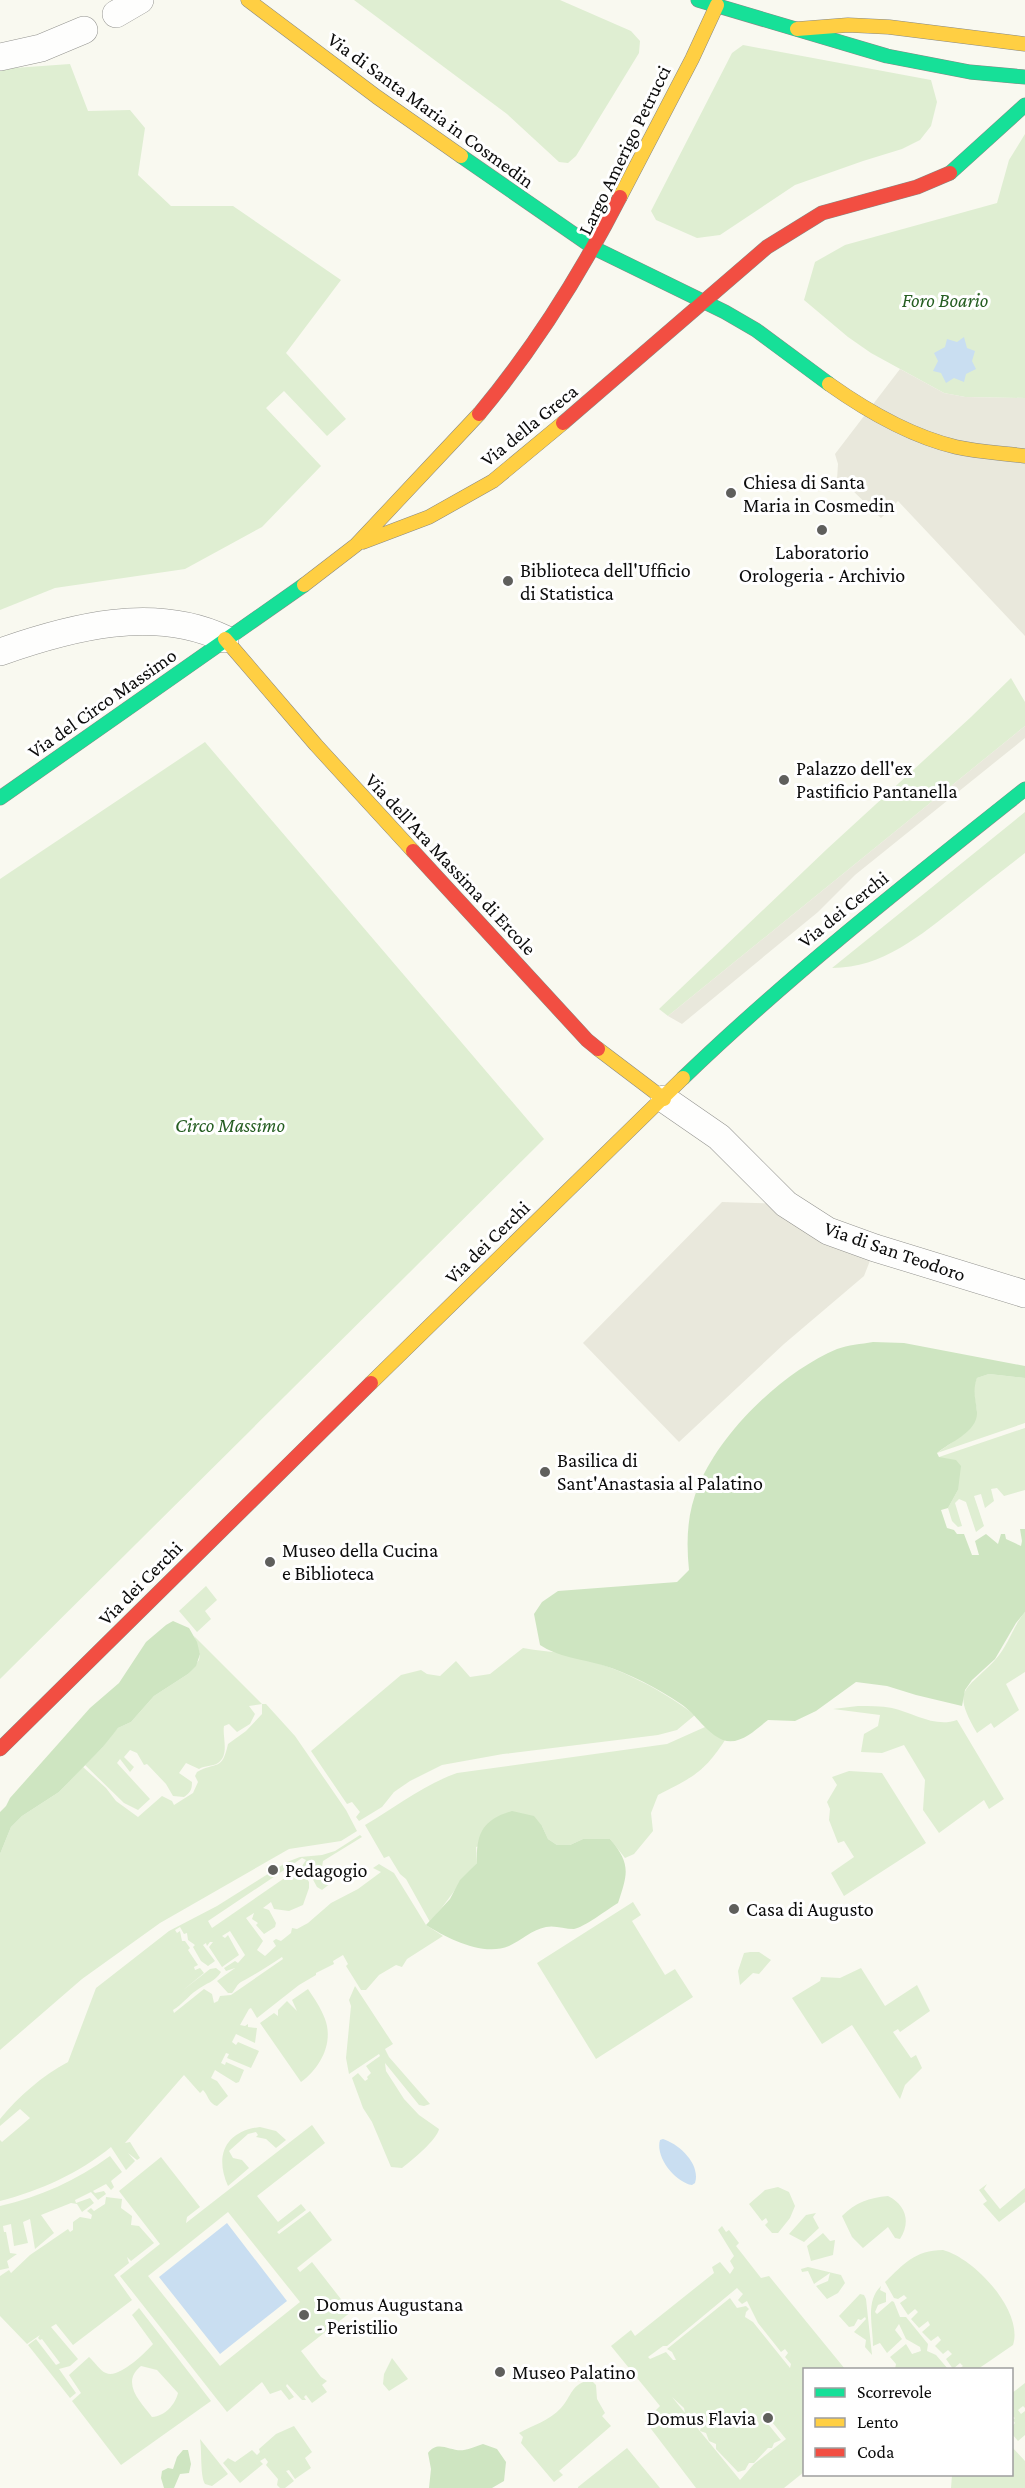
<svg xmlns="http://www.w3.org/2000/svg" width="1025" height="2488" viewBox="0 0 1025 2488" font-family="'Crimson Pro',serif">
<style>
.green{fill:#dfeed2;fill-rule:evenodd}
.forest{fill:#cee5c1}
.plaza{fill:#e9e8dc}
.water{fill:#c9def1}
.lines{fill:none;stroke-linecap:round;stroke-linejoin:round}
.street-casing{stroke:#93938f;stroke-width:28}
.fast-casing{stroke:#898985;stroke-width:15}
.slow-casing{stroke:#898985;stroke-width:15}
.jam-casing{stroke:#898985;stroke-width:15}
.street{stroke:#fefefd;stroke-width:27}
.fast{stroke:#16e098;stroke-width:14}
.slow{stroke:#ffcf43;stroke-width:14}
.jam{stroke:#f24e42;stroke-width:14}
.poi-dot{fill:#5f5f5c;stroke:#fff;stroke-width:2}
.labels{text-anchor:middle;stroke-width:6;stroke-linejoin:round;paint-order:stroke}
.street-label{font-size:20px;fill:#0c0c0c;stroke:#fff}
.park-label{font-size:20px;font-style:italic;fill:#265e22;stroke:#fff}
.poi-label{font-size:20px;fill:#0c0c0c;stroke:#fff;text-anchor:start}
</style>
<rect width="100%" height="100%" fill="#f9f9f0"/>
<path class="green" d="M354,0H560L631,31L640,41L639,53L576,156L568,163L559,162L507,114Z
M743,45L931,80L937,102L931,126L920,140L902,149L863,161L795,185L720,235L697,238L656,220L651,211L732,53Z
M70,64L88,111L130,110L145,128L138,175L171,206H233L341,280L286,353L346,419L327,436L284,391L266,408L321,466L262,527L185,569L55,588L0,610V69Z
M1025,134V398L965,397L944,393L871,353L848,337L804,300L815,262L845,245L997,203L1009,160Z
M1011,678L1025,702V726L668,1016L659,1009L827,849L971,717Z
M205,742L544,1139L0,1679V879Z
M1025,812V853C1003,870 981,887 959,905C921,935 883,968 832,968Z
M989,1374L1025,1378V1423L937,1453L964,1434L977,1411L973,1389L977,1378Z
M1025,1428V1490L1004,1496L997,1488L991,1489L994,1501L985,1508L981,1494L974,1496L984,1526L976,1532L966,1502L959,1499L955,1503L962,1526L958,1527L952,1521L948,1508L958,1490L939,1457Z
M206,1586L217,1600L205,1611L211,1619L197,1632L179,1611Z
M1025,1612V1672L1006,1684L1019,1710L994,1728L991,1723L977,1733C951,1688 965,1692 995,1660C1008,1646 1013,1626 1025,1612Z
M194,1636L262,1704H266L295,1736L346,1810L357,1831L341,1841L289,1849L160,1923L82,1979L0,2050V1854L11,1827L22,1816L59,1792L83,1767L106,1788L116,1801L138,1817L162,1796L172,1801L174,1805L193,1793L198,1782L195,1776L197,1772C216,1761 222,1772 228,1744L246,1731L262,1714V1704L249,1706L255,1714L250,1724L237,1732L229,1724L224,1726C222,1736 230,1755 218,1763C212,1767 205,1765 199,1769L186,1763L179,1773L192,1782C192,1790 190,1793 184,1797L173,1796L166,1784L147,1764L144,1765L137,1753L130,1750L124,1757L134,1767L130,1772L120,1759L117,1763L150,1799L138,1810L124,1803L85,1765L102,1748L110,1736L118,1728L131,1722L154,1696L188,1674L199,1660L200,1654Z
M523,1648C537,1651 551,1651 565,1654C611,1664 657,1686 695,1715L677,1730L658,1735L503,1754L442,1765L410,1781L394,1792L382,1807L359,1821L356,1817L360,1812L352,1802L347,1804L311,1751L401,1675L421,1670L427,1674L440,1676L456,1661L470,1677L490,1674Z
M858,1706C869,1706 881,1706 892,1708C914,1713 935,1728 957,1720L1004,1799L989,1809L984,1800L939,1833L923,1810L925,1780L904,1745L882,1753L861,1752L864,1734L878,1726L880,1715L833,1709Z
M705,1727L725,1740C704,1773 691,1778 658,1795L651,1813L653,1831L634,1854L625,1858L610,1839H583L570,1845H557L548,1839L542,1826L476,1847L477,1863C459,1882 447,1903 430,1922L406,1879L400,1874L389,1856L384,1858L365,1825C396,1807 423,1785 457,1773L667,1744Z
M849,1771L882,1773L926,1843L844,1896L831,1873L854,1857L844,1841L838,1843L829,1820L830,1809L827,1802L837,1785L832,1777Z
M360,1835L362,1837L323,1861L322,1867L323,1868L327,1867L336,1879L322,1890L317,1887L310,1874L305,1876L309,1882V1888L303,1905L289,1911L274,1909L271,1902L263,1908L269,1910L276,1923L275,1927L264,1934L256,1925L258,1923L252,1919L254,1913L246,1918L263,1941L257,1950L265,1956L276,1946L273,1941L276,1939L281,1941L291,1933L292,1928L297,1929L308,1923L331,1903L358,1889L381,1872L373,1868L379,1864L394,1873L426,1925L443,1936L407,1959L402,1967L396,1965L379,1975L366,1990H361L346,1966L348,1964L343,1955L333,1961L334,1964L316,1973V1975L299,1985L257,2018L251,2008L249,2009L240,2025L245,2026L248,2024V2027L257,2028L255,2043L236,2034L232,2042L236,2045L238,2042L259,2051L251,2068L227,2058L229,2054L226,2053L221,2063L225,2065L226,2062L244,2070L239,2082L236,2083L215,2070L211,2078L217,2081L228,2096L217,2106C209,2104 208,2095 203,2090L200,2093L184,2075L125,2143L130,2142L140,2158L137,2160L128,2153L135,2161L126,2170L111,2147C78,2174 41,2190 0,2201V2140L2,2142L30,2118L20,2109L0,2126V2119C19,2096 42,2076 68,2062L96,1988L169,1931L217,1906L287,1862L300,1857L322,1855L335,1851ZM302,1858L306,1860L302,1866L212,1928L208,1921ZM180,1927L184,1934L187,1933L188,1940L195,1945L193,1947L201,1961L208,1966L215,1961L203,1945L206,1943L207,1946L210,1942H213L209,1947L222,1967L239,1955L228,1935L225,1938L222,1936L230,1931L245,1955L238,1963L235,1961L224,1968L226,1971L235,1968L217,1981L228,1993H232C235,1990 237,1984 241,1982C254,1975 269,1966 282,1957L283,1959L231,1995L220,1996L218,2001L214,2003L212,1994L204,1989L174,2013L173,2010C183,2004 188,1996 197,1990C206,1983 215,1982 221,1972L216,1968L210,1969L182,1991L204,1973L200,1968L195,1970L194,1967L198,1965L188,1950L190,1948L185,1941H182L180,1931L177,1933L175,1930Z
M633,1902L641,1915L632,1921L665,1975L675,1969L693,1997L596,2059L537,1963Z
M750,1952H759L771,1960L759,1974L753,1973L740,1985L738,1971L744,1953Z
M861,1968L885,2006L917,1985L930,2011L900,2032L898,2029L893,2032L911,2058L916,2055L922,2068L905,2085L900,2099L852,2025L822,2044L792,1998L820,1981L821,1977L840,1978Z
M355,1986L393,2044L385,2049L389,2057L430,2104L424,2106L419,2105L385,2063L386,2071L404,2099L419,2115L439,2129C437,2140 411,2161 402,2168L391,2167L372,2122L363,2108L352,2078L358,2073L365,2081L368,2079L367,2077L371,2073L366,2066L380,2056L379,2054L349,2074L346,2058L351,2006L349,2000Z
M308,1989C314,1998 321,2008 325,2019C334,2043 320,2068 301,2082L260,2023L274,2013L278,2016V2010L287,2001L297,2011L292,2000Z
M312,2125L325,2143L257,2196L278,2222L301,2204L306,2210L277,2232L279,2234L310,2211L332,2240L297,2268L300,2272L312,2262L351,2312L301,2351L321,2377L327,2381L322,2385L327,2392L312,2403L306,2395L304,2397L306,2400H302L287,2384L286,2386L294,2397L289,2400L281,2390L270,2394L262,2382L227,2412L120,2276L160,2244L119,2191L161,2157L200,2207L187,2217L186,2223ZM228,2212L300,2302L220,2366L148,2276Z
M260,2127L276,2131L286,2140L276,2148L266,2139L256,2137L258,2135L256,2132L248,2134L229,2151L233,2158L242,2160L249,2168L228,2186C214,2155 226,2131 260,2127Z
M110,2156L122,2172L111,2181L114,2187L111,2190L106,2184L93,2191L95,2193L104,2191L106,2194L98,2200L91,2192L75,2200L76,2203L90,2198L94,2203L82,2212L77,2204L71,2203L41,2215L54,2233L35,2249L30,2219L23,2222L28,2243L14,2246L11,2224L3,2226L4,2232H6L10,2253L17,2254L7,2261L9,2268L0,2270V2206C40,2197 77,2180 110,2156Z
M987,2184L984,2189L1000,2209L1025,2188V2202L999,2222L983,2204L987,2201L979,2190Z
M778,2187L789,2192L795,2206L790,2218L778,2233H772L765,2225L768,2222L766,2218L762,2221L749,2204L765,2190Z
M888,2196C906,2205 911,2222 900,2239L895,2238L888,2227L863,2248L852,2237L842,2216C856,2202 869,2198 888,2196Z
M106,2197L122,2199L121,2208L132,2216L131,2225L139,2226L154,2243L131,2261L127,2257L129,2263L114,2275L132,2300L73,2345L56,2324L51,2327L78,2359L70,2366L59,2369L76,2393L70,2398L28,2345L36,2339L56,2365L60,2363L42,2339L40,2340L38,2338L40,2335L27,2344L0,2316V2276L9,2270L11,2273L30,2255L68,2229L70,2232L73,2230V2222L80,2217L91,2219L92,2215L87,2211L91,2208L94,2211L105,2204Z
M816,2213L813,2217L819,2228L804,2242L789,2234L806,2215Z
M722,2226L726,2232L729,2230L739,2243L736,2246L761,2278L769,2276L845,2369L804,2370V2472L784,2488H696L645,2421L660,2406L611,2346L631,2330L635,2336L714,2273L712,2267L720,2262L730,2274L734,2268L730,2261L734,2256L718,2230ZM737,2288L743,2294L738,2300L742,2304L747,2301L758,2323L781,2352L785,2349L788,2353L785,2357L791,2364L790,2368L753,2322L745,2317L746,2312L749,2309L746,2306L737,2308L730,2298L667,2349L672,2352L676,2360H673L666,2352L650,2359L648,2357L663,2346H667ZM672,2397L684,2408L685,2413L692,2416V2421L701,2427L700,2431L706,2433L709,2441L716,2444V2449L738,2472L745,2470L749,2463H754L768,2448H772L774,2443L781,2440L764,2419L767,2416L786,2439L754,2464L740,2480Z
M823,2233L830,2241L835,2240L833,2255L811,2261L807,2246Z
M943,2250C974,2258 1024,2311 1013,2345L978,2369H959L963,2366L960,2363L953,2369L946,2359L952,2354L948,2350L943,2354L935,2346L941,2340L938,2336L931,2341L922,2332L930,2325L928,2321L919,2328L911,2319L918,2312L915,2309L908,2315L900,2303L907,2298L904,2295L898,2299L894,2298L885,2282C904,2264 915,2250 943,2250Z
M808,2267L841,2275L845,2283L838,2293L827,2299L816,2286L828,2281L830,2273L814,2284L808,2271L802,2272L801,2269Z
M881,2286L880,2290L886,2293V2302L878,2305L875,2312L877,2314L892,2301L894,2302L900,2317H906L928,2344L927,2351L936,2355L948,2369H895L896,2364L890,2357L906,2344L912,2354L921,2351L920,2347L906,2339L899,2324L895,2330L902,2339L887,2353L880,2343L873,2346C873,2326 865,2301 881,2286Z
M860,2294L864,2295L866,2299L872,2355L865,2347L866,2340L854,2332L866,2319L865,2317L861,2320L858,2319L854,2326L849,2327L839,2316Z
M139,2308L211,2401L121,2465L72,2401L81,2393L69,2375L89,2357C94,2361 100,2371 106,2373C119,2379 145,2353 153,2344L132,2315ZM141,2366L157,2370L178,2393C175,2405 165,2416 152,2417C141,2402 120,2383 141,2366Z
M392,2358L408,2379L389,2391L383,2384L384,2374Z
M591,2380L596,2385L597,2399L605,2413L602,2416L611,2426L559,2471L563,2475L554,2482L521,2443L523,2437L519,2433C533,2425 549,2421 561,2408C572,2396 571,2383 591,2380Z
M1025,2383V2408L1023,2406L1018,2410L1021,2414L1025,2411V2435L1018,2441L1012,2434V2426L1015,2423L1013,2420L1015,2418L1012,2416V2393Z
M294,2426L312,2452L305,2458L311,2468L295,2479L289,2470L286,2471L294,2481L285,2488H280L277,2485L278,2479L266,2465L268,2462L265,2458L260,2461L263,2464L240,2483L223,2463L228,2458L235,2462L252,2450L257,2455L260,2452L259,2449L276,2434Z
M200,2439L228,2474L212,2486L205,2484C200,2476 202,2451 200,2439Z
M1012,2447L1025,2461V2488H951L952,2475L1012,2474Z
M627,2448L660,2488H578V2487Z"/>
<path class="forest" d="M873,1342L904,1343L1025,1366V1378L989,1374L977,1378C972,1392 976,1399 977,1412C978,1432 950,1442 937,1453L939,1457L956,1460L961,1466L958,1490L948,1508L941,1510L947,1528L954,1530L957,1534H964L972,1555H979L975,1541L986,1534L998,1544L1001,1534H1005L1006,1539L1021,1546L1022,1541L1020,1529H1025V1612L1016,1623L995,1659L972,1680L965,1690L962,1706L916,1695L887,1686L856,1682L816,1711L795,1721L768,1720C756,1729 740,1746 723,1740C706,1733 696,1714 681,1704C657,1688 629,1673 602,1665C582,1659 557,1657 540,1645L534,1614L542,1602L558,1591L677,1582L689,1570C686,1541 687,1512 699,1485C722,1430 783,1372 837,1349C848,1345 861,1344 873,1342Z
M173,1621L189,1628L197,1642L200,1654L196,1666L188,1674L154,1696L131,1722L118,1728L102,1748L59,1792L22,1816L11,1827L0,1854V1812L6,1806L10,1798L90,1708L119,1683L146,1642L166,1625Z
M512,1811L534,1816L542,1826L548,1839L557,1845H570L583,1839H610C631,1864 628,1873 618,1903C608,1909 583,1928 574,1929C564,1929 555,1925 546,1927C531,1930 522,1940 509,1946C483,1957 447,1938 426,1925L450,1899L460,1880L477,1863C476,1834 482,1820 512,1811Z
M483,2444L497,2449L506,2462L504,2481L492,2488H429L431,2469L428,2453C438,2439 450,2452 464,2450C470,2449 476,2446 483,2444Z
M183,2450H188L191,2464L189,2473L180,2474L174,2488H164L161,2478L162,2471L168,2468L173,2469L177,2457Z"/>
<path class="plaza" d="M900,369L944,393L965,397L1025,398V636L898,501L881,518L850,488L837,480L838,464L835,454Z
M1025,726V738L855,875L818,912L682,1024L668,1016Z
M722,1202L786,1204L875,1248L864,1276L784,1344L679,1442L583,1343Z"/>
<path class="water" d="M964,337L967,348L975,351L972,361L976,369L966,374L964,382L954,378L946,383L941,373L933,371L938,361L934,353L945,347L947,339L957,342Z
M663,2139C679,2144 701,2164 695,2183L692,2185C675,2182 655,2157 660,2140Z
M227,2223L287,2301L220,2354L159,2277Z"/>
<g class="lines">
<defs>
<path id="street" d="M116,14L140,0
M0,57L41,48L84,30
M0,652C71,627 154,605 225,639
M664,1099L719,1137L786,1204L828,1231L875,1248L1025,1294"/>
<path id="fast" d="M698,0L887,56L970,72L1025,77
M461,156L594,248L725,312L756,330L829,384
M950,173L1025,105
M0,798L304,585
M683,1078C791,974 908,882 1025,789"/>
<path id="slow" d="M248,0L377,97L461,156
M797,29L848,25L889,27L1025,44
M620,197L692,59L717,5
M829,384C867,411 910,436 956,447C979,452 1002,453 1025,456
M363,542L429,517L493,481L563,423
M304,585L356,545L479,414
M225,639L316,745L413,851
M598,1049L664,1099
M371,1383L683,1078"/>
<path id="jam" d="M479,414C535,347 580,275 620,197
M563,423L767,247L822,213L917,187L950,173
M413,851L587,1040L598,1049
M0,1749L371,1383"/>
</defs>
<use href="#street" class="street-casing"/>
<use href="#fast" class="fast-casing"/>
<use href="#slow" class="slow-casing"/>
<use href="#jam" class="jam-casing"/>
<use href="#street" class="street"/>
<use href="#fast" class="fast"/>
<use href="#slow" class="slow"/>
<use href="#jam" class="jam"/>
</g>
<g class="poi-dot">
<circle cx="731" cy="493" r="6"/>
<circle cx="822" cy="530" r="6"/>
<circle cx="508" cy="581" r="6"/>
<circle cx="784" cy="780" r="6"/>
<circle cx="545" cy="1472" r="6"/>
<circle cx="270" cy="1562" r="6"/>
<circle cx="273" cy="1870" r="6"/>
<circle cx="734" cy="1909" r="6"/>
<circle cx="304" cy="2315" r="6"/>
<circle cx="500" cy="2372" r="6"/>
<circle cx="768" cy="2418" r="6"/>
</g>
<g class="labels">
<g class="street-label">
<text transform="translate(431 110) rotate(36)" y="7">Via di Santa Maria in Cosmedin</text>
<text transform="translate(624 150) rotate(-64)" y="7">Largo Amerigo Petrucci</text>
<text transform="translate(529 425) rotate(-39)" y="7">Via della Greca</text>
<text transform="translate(102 703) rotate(-35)" y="7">Via del Circo Massimo</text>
<text transform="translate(451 864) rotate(47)" y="7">Via dell'Ara Massima di Ercole</text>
<text transform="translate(843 909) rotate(-39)" y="7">Via dei Cerchi</text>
<text transform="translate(487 1242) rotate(-44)" y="7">Via dei Cerchi</text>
<text transform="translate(895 1251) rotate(19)" y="7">Via di San Teodoro</text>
<text transform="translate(140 1583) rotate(-45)" y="7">Via dei Cerchi</text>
</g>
<g class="park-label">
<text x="945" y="307">Foro Boario</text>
<text x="230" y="1132">Circo Massimo</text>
</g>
<g class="poi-label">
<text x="743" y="489">Chiesa di Santa<tspan x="743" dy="23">Maria in Cosmedin</tspan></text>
<text x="822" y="559" text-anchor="middle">Laboratorio<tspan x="822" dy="23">Orologeria - Archivio</tspan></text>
<text x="520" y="577">Biblioteca dell'Ufficio<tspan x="520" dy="23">di Statistica</tspan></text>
<text x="796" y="775">Palazzo dell'ex<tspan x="796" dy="23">Pastificio Pantanella</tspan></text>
<text x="557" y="1467">Basilica di<tspan x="557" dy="23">Sant'Anastasia al Palatino</tspan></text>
<text x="282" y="1557">Museo della Cucina<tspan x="282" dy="23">e Biblioteca</tspan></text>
<text x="285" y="1877">Pedagogio</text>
<text x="746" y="1916">Casa di Augusto</text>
<text x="316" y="2311">Domus Augustana<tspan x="316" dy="23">- Peristilio</tspan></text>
<text x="512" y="2379">Museo Palatino</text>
<text x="756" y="2425" text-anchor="end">Domus Flavia</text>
</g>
</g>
<rect x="803" y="2368" width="210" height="108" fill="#ffffff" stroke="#9e9e9e" stroke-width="1.5"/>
<rect x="815" y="2388" width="30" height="9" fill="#16e098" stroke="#9e9e9e" stroke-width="1.5"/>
<text x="857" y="2398" font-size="18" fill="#0c0c0c">Scorrevole</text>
<rect x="815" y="2418" width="30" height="9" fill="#ffcf43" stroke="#9e9e9e" stroke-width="1.5"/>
<text x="857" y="2428" font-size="18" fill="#0c0c0c">Lento</text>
<rect x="815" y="2448" width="30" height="9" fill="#f24e42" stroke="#9e9e9e" stroke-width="1.5"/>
<text x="857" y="2458" font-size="18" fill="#0c0c0c">Coda</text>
</svg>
